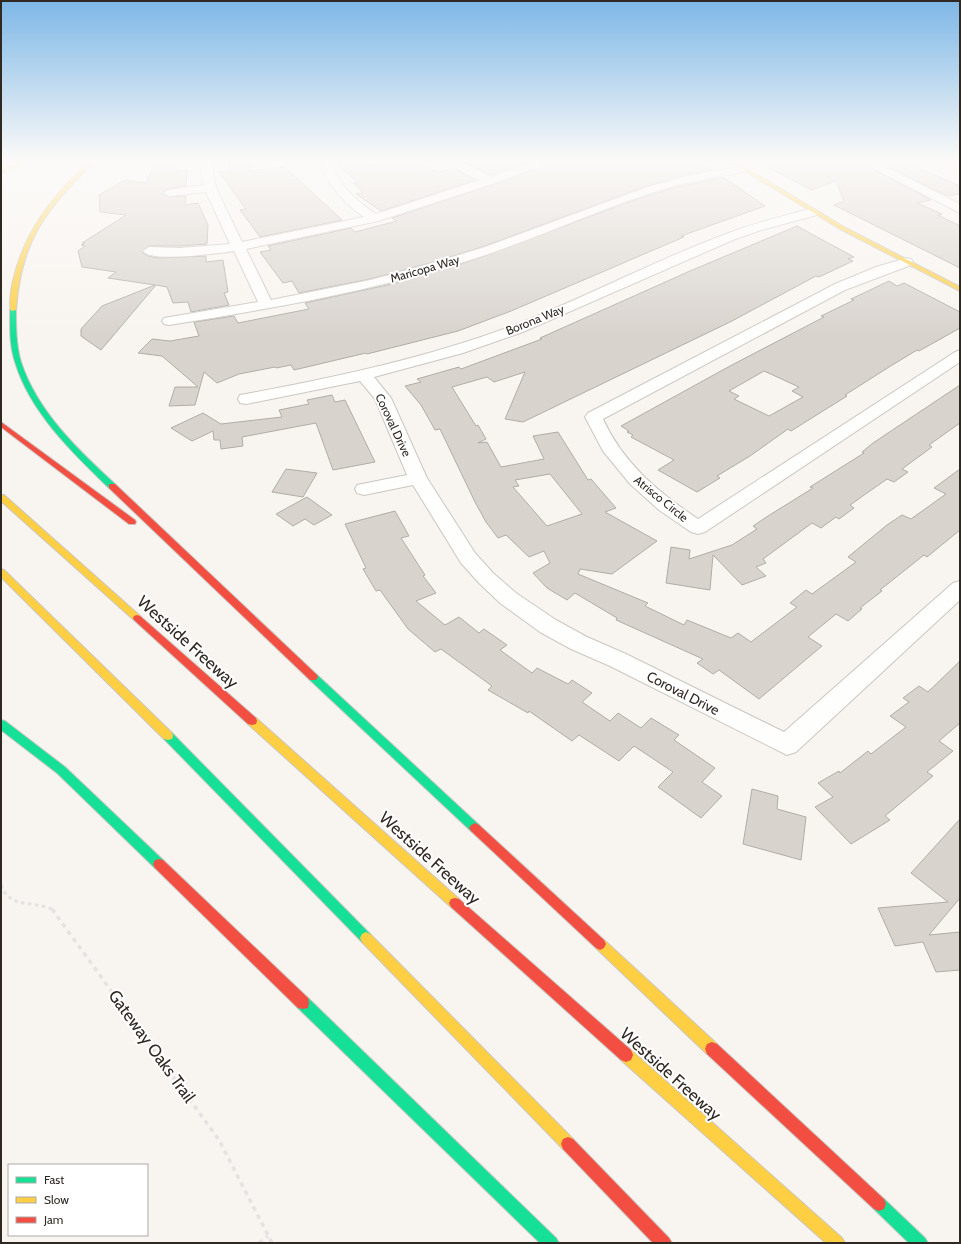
<svg xmlns="http://www.w3.org/2000/svg" width="961" height="1244" viewBox="0 0 961 1244" font-family="Cabin,sans-serif">
<style>
.building{fill:#d8d3cd;stroke:#b0aca6;fill-rule:evenodd}
.lines{fill:none;stroke-linecap:round;stroke-linejoin:round}
.street-casing{stroke:#cbc6c1;stroke-width:2}
.fast-casing{stroke:#cbc6c1;stroke-width:2}
.slow-casing{stroke:#cbc6c1;stroke-width:2}
.jam-casing{stroke:#cbc6c1;stroke-width:2}
.path-far1{stroke:#e4e2e2;stroke-width:3;stroke-dasharray:3.5 3.5;stroke-linecap:butt}
.path{stroke:#e4e2e2;stroke-width:3.5;stroke-dasharray:4.5 4.5;stroke-linecap:butt}
.street{fill:#fefefd;fill-rule:evenodd}
.fast{fill:#16e098;fill-rule:evenodd}
.slow{fill:#ffcf43;fill-rule:evenodd}
.jam{fill:#f24e42;fill-rule:evenodd}
.labels{text-anchor:middle;stroke-width:4;stroke-linejoin:round;paint-order:stroke}
.far-street-label{font-size:12px;fill:#302922;stroke:#fff}
.street-label{font-size:14px;fill:#302922;stroke:#fff}
.near-street-label{font-size:17px;fill:#302922;stroke:#fff}
</style>
<rect width="100%" height="100%" fill="#f8f5f0"/>
<path class="building" d="M156,160H183L179,171L187,170L186,186L168,189L162,194L169,197L186,196L185,205L198,203L208,225L207,244L180,246H149L142,252L148,256L158,258L206,256V262L223,260L228,292L224,293L229,305L191,312L188,302L173,303L167,287L156,285L101,350L81,336V329L102,306L155,285L108,278L116,272L82,267L78,251L85,246L81,245L85,243H82L126,215L100,212L99,195L125,180L146,183Z
M228,160H253L249,171L285,167L342,220L260,237L240,210L246,209L219,172L229,171Z
M349,160H368L370,165L416,160L432,170L439,172L454,168L476,180L381,211L356,194L363,193L354,183L357,182L336,163L349,162Z
M481,160H535L491,175L469,164Z
M559,160H698L712,170L683,176L644,187L485,246L430,263L370,279L299,293L292,281L283,283L260,252L271,250L268,246L351,228L355,232L397,221L392,218L495,184Z
M755,160H856L931,200L917,203L942,214L938,215L960,226V268L834,205L844,201L836,181L811,190Z
M875,160H901L960,186V194L948,196Z
M723,177L765,206L681,236L684,237L511,311L458,331L367,354L366,353L294,370L291,365L276,368L275,367L239,374L217,383L204,372L195,405L169,406L175,387H198L162,356L138,353L152,339L170,341L199,336L194,322L234,316L238,323L309,309L305,303L392,284L464,263L638,199L673,188Z
M797,226L854,257L848,259L853,261L819,277L816,276L732,321L523,422L505,419L525,372L494,382L487,377L452,387L476,426L478,425L486,439L478,443L487,442L501,467L544,459L533,436L558,432L588,480L591,479L616,508L605,512L657,541L612,574L580,569L578,574L648,603L645,606L684,625L687,620L731,638L738,633L751,642L797,607L790,603L806,590L812,594L856,562L848,557L887,525L902,515L911,519L946,494L934,488L960,469V530L927,557L924,555L880,590L882,591L860,608L862,609L848,621L836,614L808,637L822,646L759,699L719,670L713,674L697,663L703,659L616,620L617,618L575,593L567,600L547,588L533,573L550,563L544,551L529,557L506,535L498,538L486,522L475,502L440,429L435,430L421,405L405,386L421,382L417,379L459,367L461,369L542,339L540,338L690,271ZM550,474L582,514L547,526L513,487L519,486L515,480Z
M889,281L897,286L904,283L960,312V328L919,351L917,350L889,367L845,395L847,396L791,431L788,429L750,456L717,476L720,478L697,492L658,470L674,460L631,437L633,435L627,432L629,431L621,426L730,366L824,317L821,316L854,300L851,299ZM764,371L799,387L792,391L803,397L769,416L734,399L739,396L729,391Z
M960,385V423L929,445L932,447L902,469L908,472L894,482L887,479L850,505L854,508L839,519L836,517L821,528L812,523L763,559L766,563L756,567L766,576L742,585L713,555L710,590L666,583L671,547L690,550L689,559L732,545L757,529L753,526L768,516L813,488L810,487L864,453L862,452L873,443Z
M332,395L335,402L345,400L375,462L333,470L316,423L242,437L243,446L221,449L220,440H214L213,431L192,441L171,428L203,413L221,424L282,417L279,410L309,404L307,400Z
M286,469L317,473L303,497L272,492Z
M307,497L332,515L314,525L305,519L293,526L276,514Z
M395,511L409,536L401,538L425,575L423,576L436,593L416,601L445,625L459,617L479,633L484,629L507,645L500,650L532,673L537,668L568,684L572,680L592,693L582,702L610,721L618,713L641,728L651,718L679,735L674,740L715,768L702,782L722,796L701,818L658,787L673,772L634,746L619,761L579,735L572,741L529,711L528,713L488,690L492,686L441,649L435,652L408,629L380,590L376,591L363,569L366,568L345,524Z
M960,661V723L939,741L953,751L927,772L933,776L885,816L890,820L851,844L815,807L833,797L818,783L839,771L840,773L868,751L871,754L906,727L890,716L909,702L903,698L919,686L928,692Z
M752,789L778,796L777,809L806,817L801,860L743,844Z
M960,819V898L929,935L960,932V970L936,972L923,942L895,946L878,908L948,902L911,873Z"/>
<g class="lines">
<defs>
<path id="street" d="M204,160H215L213,173L216,188L242,242L364,217C345,204 326,183 319,160H330C337,183 356,201 376,214L480,180L468,175L445,160H459L491,177L541,160H558L495,183L378,221L246,249L271,300L370,280L430,264L485,247L645,188L683,177L743,166L749,169L743,172C716,177 689,181 663,189C596,210 532,241 464,262C368,292 269,309 169,325L164,324L162,321L164,318L258,302L234,251C219,253 151,263 143,251L149,247L180,248L230,244L206,192L169,196L163,193L169,190L204,185L201,173Z
M857,160H871L960,204V213Z
M813,208L819,212L817,215L761,230L733,240L523,332L463,353L374,377L391,398L427,478L475,553L493,573L516,593L556,620L587,637L626,654L784,732L953,583L960,581V600L796,752L787,755L610,666L571,649L540,632L500,603L479,583L461,563L413,485L364,495L357,493L355,489L357,485L407,475L375,399L360,381L246,404L240,403L238,399L240,395L246,394C336,377 426,358 512,326C585,298 653,261 726,234C754,223 784,216 813,208Z
M906,258L911,259L913,262L911,265L845,290L603,419C623,463 658,492 698,519L955,352L960,350V362L705,532L698,534L691,532L659,510L630,484L603,451L585,417L588,413L835,284L876,267Z"/>
<path id="fast" d="M13,308L16,310C16,327 16,345 21,362C37,411 78,450 115,484V488H109C72,452 30,412 15,362C10,347 10,332 10,316V310Z
M313,673L316,674L479,825L481,828L479,831L475,833L471,831L310,680L308,677L310,674Z
M1,720L5,721L65,767L163,860L165,864L163,868L159,869L155,868L57,773L1,730Z
M168,732L172,733L370,934L372,938L370,942L366,944L362,942L164,739L163,736L164,733Z
M303,997L308,998L556,1238L559,1243H540L298,1008L297,1003L298,998Z
M879,1197L884,1199L925,1238L928,1243H909L874,1209L872,1204L874,1199Z"/>
<path id="slow" d="M25,160H32L1,173V170Z
M91,160H96C47,209 21,238 16,310L11,311C9,303 11,290 13,281C24,231 54,194 91,160Z
M727,160H733L844,227L960,287V291L840,229Z
M1,495H4L140,616L141,618L140,620H134L1,501Z
M1,569L4,570L172,733L173,736L172,739L168,740L164,739L1,577Z
M252,717L256,718L459,899L461,903L459,907L455,908L451,907L248,724L247,721L248,718Z
M366,932L370,934L573,1139L575,1144L573,1149L568,1151L563,1149L362,942L360,938L362,934Z
M600,938L604,940L717,1044L719,1049L717,1054L712,1056L707,1054L596,948L594,944L596,940Z
M626,1048L631,1050L842,1238L845,1243H826L621,1060L619,1055L621,1050Z"/>
<path id="jam" d="M1,422L135,520L136,522L135,524H129L1,427Z
M109,484H115L316,674L318,677L316,680H310L109,488Z
M137,615L140,616L256,718L257,721L256,724L252,725L248,724L134,620L133,618L134,616Z
M475,823L479,825L604,940L606,944L604,948L600,950L596,948L471,831L469,828L471,825Z
M159,859L163,860L308,998L309,1003L308,1008L303,1009L298,1008L155,868L153,864L155,860Z
M455,898L459,899L631,1050L633,1055L631,1060L626,1062L621,1060L451,907L449,903L451,899Z
M712,1042L717,1044L884,1199L886,1204L884,1209L879,1211L874,1209L707,1054L705,1049L707,1044Z
M568,1137L573,1139L669,1238L672,1243H653L563,1149L561,1144L563,1139Z"/>
</defs>
<use href="#street" class="street-casing"/>
<use href="#fast" class="fast-casing"/>
<use href="#slow" class="slow-casing"/>
<use href="#jam" class="jam-casing"/>
<path class="path-far1" d="M1,885C10,910 35,900 54,910"/>
<path class="path" d="M52,909L219,1140L272,1243
M259,1243L268,1236"/>
<use href="#street" class="street"/>
<use href="#fast" class="fast"/>
<use href="#slow" class="slow"/>
<use href="#jam" class="jam"/>
</g>
<linearGradient id="sky" x2="0" y2="1"><stop stop-color="#7db7e6"/><stop offset="0.48" stop-color="#fcfaf8"/><stop offset="1" stop-color="#fcfaf8" stop-opacity="0"/></linearGradient>
<rect width="961" height="335" fill="url(#sky)"/>
<g class="labels">
<g class="far-street-label">
<text transform="translate(425 269) rotate(-16)" y="4">Maricopa Way</text>
<text transform="translate(535 320) rotate(-22)" y="4">Borona Way</text>
<text transform="translate(393 425) rotate(65)" y="4">Coroval Drive</text>
<text transform="translate(661 499) rotate(39)" y="4">Atrisco Circle</text>
</g>
<g class="street-label">
<text transform="translate(683 693) rotate(27)" y="5">Coroval Drive</text>
</g>
<g class="near-street-label">
<text transform="translate(188 642) rotate(42)" y="6">Westside Freeway</text>
<text transform="translate(430 858) rotate(42)" y="6">Westside Freeway</text>
<text transform="translate(152 1046) rotate(54)" y="6">Gateway Oaks Trail</text>
<text transform="translate(671 1074) rotate(42)" y="6">Westside Freeway</text>
</g>
</g>
<rect width="961" height="1244" fill="none" stroke="#302922" stroke-width="4"/>
<rect x="8" y="1164" width="140" height="72" fill="#ffffff" stroke="#aca9a7"/>
<rect x="16" y="1177" width="20" height="6" fill="#16e098" stroke="#aca9a7"/>
<text x="44" y="1184" font-size="12" fill="#302922">Fast</text>
<rect x="16" y="1197" width="20" height="6" fill="#ffcf43" stroke="#aca9a7"/>
<text x="44" y="1204" font-size="12" fill="#302922">Slow</text>
<rect x="16" y="1217" width="20" height="6" fill="#f24e42" stroke="#aca9a7"/>
<text x="44" y="1224" font-size="12" fill="#302922">Jam</text>
</svg>
